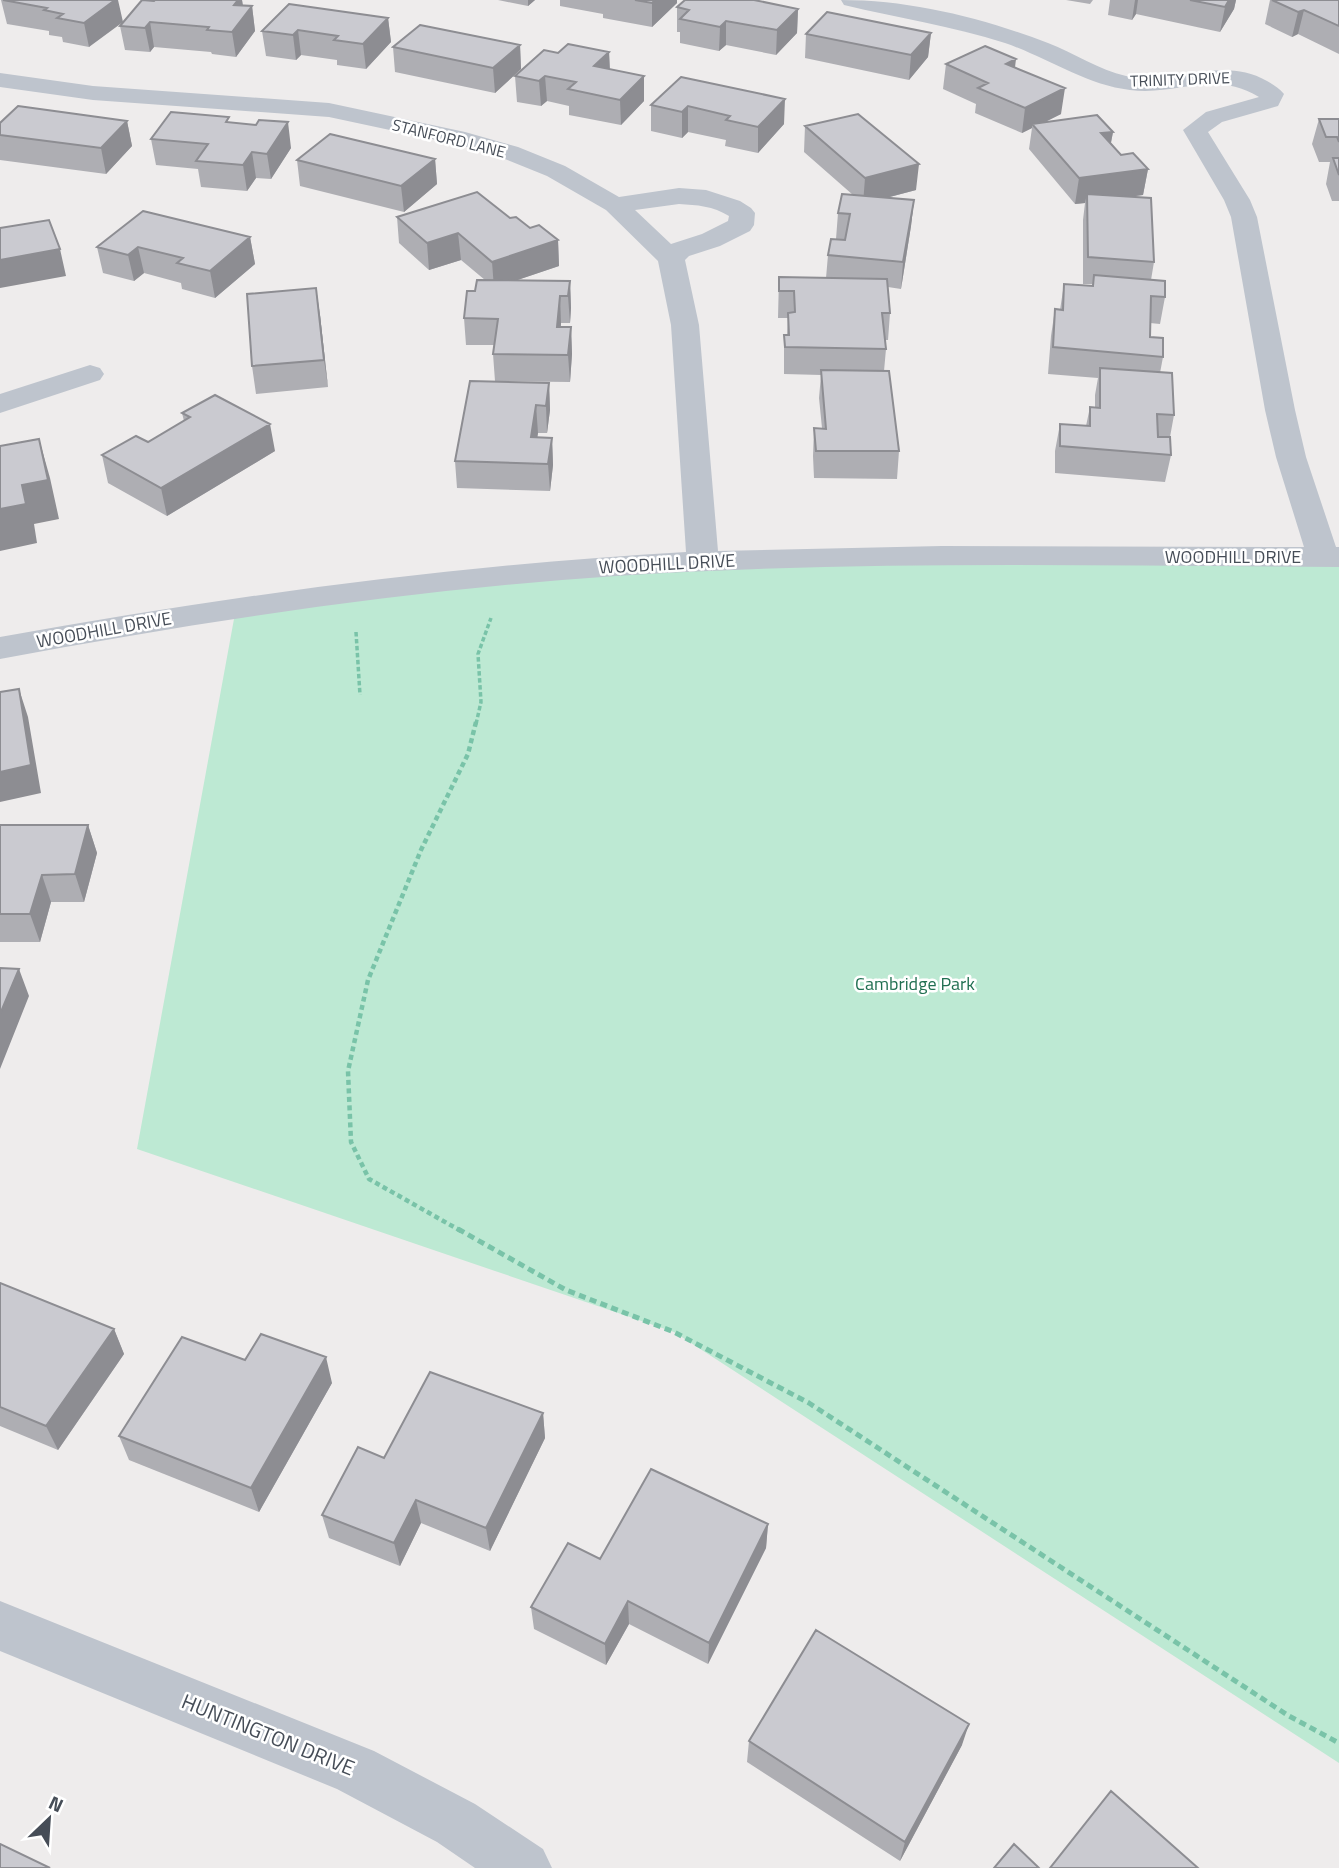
<svg xmlns="http://www.w3.org/2000/svg" width="1339" height="1868" viewBox="0 0 1339 1868" font-family="'Titillium Web',sans-serif">
<style>
.green{fill:#bde9d3}
.lines{fill:none;stroke-linecap:round;stroke-linejoin:round}
.path-far2{stroke:#79c3a8;stroke-width:3.5;stroke-dasharray:4.5 2.5;stroke-linecap:butt}
.path-far1{stroke:#79c3a8;stroke-width:4.5;stroke-dasharray:5 3.5;stroke-linecap:butt}
.path{stroke:#79c3a8;stroke-width:5;stroke-dasharray:7 4.5;stroke-linecap:butt}
.minor{fill:#bec4cd;fill-rule:evenodd}
.wall{fill:#aeaeb3}
.shaded-wall{fill:#8d8d92}
.building{fill:#cacad0;stroke:#8d8d92;stroke-width:2}
.labels{text-anchor:middle;stroke-width:5;stroke-linejoin:round;paint-order:stroke}
.far-street-label{font-size:16px;fill:#464d57;stroke:#fff}
.street-label{font-size:18px;fill:#464d57;stroke:#fff}
.park-label{font-size:18px;fill:#206f51;stroke:#fff}
.near-street-label{font-size:21px;fill:#464d57;stroke:#fff}
</style>
<rect width="100%" height="100%" fill="#eeecec"/>
<path class="green" d="M1339,557V1763L674,1332L137,1149L236,608L703,561Z"/>
<g class="lines">
<path class="path-far2" d="M356,632L360,695
M476,724L481,702L478,654L491,618"/>
<path class="path-far1" d="M461,1231L369,1179L351,1142L348,1071L368,980L421,850L468,754L476,722"/>
<path class="path" d="M458,1229L566,1290L674,1332L809,1403L1289,1716L1339,1743"/>
<path class="minor" d="M841,0C912,0 982,18 1048,43C1074,53 1099,70 1126,76C1174,86 1221,55 1267,81C1274,85 1279,88 1284,94L1278,106L1222,122L1208,132L1250,200L1257,217L1295,410L1306,457L1336,547H1339V567C1098,566 857,560 616,576C409,590 204,621 0,659V637C228,596 456,565 686,552L671,325L658,261L606,210L547,176L500,157L460,145L329,117L93,100L0,87V73L93,86L329,103L465,132L518,147L565,166L619,197L679,188L706,190L740,201L751,208L755,213L754,225L750,231L720,246L689,256L685,260L699,325L718,551L942,546L1304,547L1276,457L1265,410L1231,217L1224,200L1183,130L1206,112L1259,97C1212,69 1179,96 1130,90C1086,85 1046,57 1005,43C952,26 898,18 844,5ZM679,204C697,205 713,206 729,216L728,221L702,234L671,244L635,210Z
M90,365L100,368L104,374L100,380L0,413V394Z
M0,1601L374,1751L475,1804L543,1849L552,1868H475L437,1842L337,1789L0,1651Z"/>
</g>
<path class="wall" d="M1,0H118L89,47L63,42L62,37L49,35V31L7,24Z
M155,0H242L243,5L252,6L255,31L236,57L212,54L211,52L154,47L150,52L125,50L120,26Z
M498,0H535L528,6Z
M560,0H677V3L652,27L603,18V14L560,6Z
M1066,0H1093L1090,4Z
M1110,0H1236L1234,9L1220,32L1136,14L1132,20L1108,15Z
M1270,0H1339V54L1298,34L1292,37L1265,24Z
M677,7L798,9L797,33L776,55L726,45L719,51L680,43V32H677Z
M388,18L391,42L366,69L337,65V60L301,55L296,60L266,56L262,31Z
M931,33L928,57L909,80L805,58L806,34Z
M520,45L521,69L495,93L395,72L393,47Z
M609,52L610,69L644,101L621,125L569,115V106L547,101L541,106L517,102L515,76L558,53Z
M946,64L1015,67L1061,114L1043,123L1113,132L1111,143L1121,155L1148,169L1143,195L1131,196L1154,262L1151,280L1165,297L1160,324L1150,323V337L1163,357L1160,373L1174,415L1170,437L1171,455L1165,482L1055,473V451L1060,424L1086,426L1090,407H1095V395L1098,378L1048,374L1051,336L1055,309L1060,310L1064,284L1092,286V284H1083V220L1085,203L1075,204L1029,149L1032,128L1022,133L975,113L976,104L943,89Z
M681,77L784,124L758,153L725,146L726,140L688,132L682,138L651,131V105Z
M1319,119H1339V201H1332L1326,184L1330,162H1319L1312,144Z
M127,121L132,146L106,174L0,160V123Z
M230,123L291,148L271,179L256,178L247,191L201,187L198,169L156,165L151,139Z
M805,126L916,190L886,198L914,200L911,226L901,289L888,287L890,313L888,340H885L886,349L884,371L899,451L897,479L814,478L813,456L814,428H822L819,398L821,375L784,374V335H787L788,318H778L779,277L826,278L828,255L836,239L838,213L853,195L804,152Z
M435,159L437,184L404,212L300,186L297,160Z
M397,217L510,218L558,240L559,266L517,280L570,281L571,308L570,323H561V327H571L572,354L570,382L495,381L493,354L494,345H466L464,318L475,291L485,280L461,260L429,270L399,243Z
M250,237L255,264L215,298L182,289L181,283L144,273L134,281L103,273L97,247Z
M320,315L328,387L256,394L252,366Z
M549,383L550,410L547,433H538L537,437L552,438L553,465L550,491L457,488L455,461Z
M182,413L275,451L167,516L108,483L102,455L148,442L184,421Z
M0,825H88L97,853L84,902H51L40,942H0Z
M0,1283L114,1329L124,1354L58,1450L0,1426Z
M245,1360L332,1383L259,1512L129,1460L119,1436Z
M543,1413L545,1438L490,1551L421,1523L400,1566L329,1538L322,1515L384,1458Z
M768,1524L766,1548L708,1664L629,1624L606,1665L534,1629L531,1607L600,1559Z
M749,1741L962,1745L900,1861L747,1762Z"/>
<path class="shaded-wall" d="M115,0H118L123,22L89,47L84,23Z
M238,0H242L244,16L252,6L255,31L236,57L232,32L234,5Z
M528,0H535L528,6Z
M655,0H677V3L652,27V3Z
M1135,0H1138L1136,14L1132,20Z
M1229,0H1236L1234,9L1220,32L1225,7Z
M798,9L797,33L776,55L777,30Z
M1304,10L1298,34L1292,37L1298,12Z
M388,18L391,42L366,69L363,44Z
M726,21V45L719,51L720,27Z
M150,22L154,47L150,52L145,28Z
M298,30L301,55L296,60L293,35Z
M931,33L928,57L909,80L911,55Z
M520,45L521,69L495,93L493,68Z
M609,52L610,76L594,66Z
M1016,59L1013,84L1006,64Z
M545,76L547,101L541,106L539,81Z
M644,76V101L621,125L620,100Z
M1065,88L1061,114L1035,127L1032,124V128L1022,133L1025,108Z
M785,99L784,124L758,153V127Z
M688,106V132L682,138V112Z
M127,121L132,146L106,174L101,148Z
M288,122L291,148L271,179L267,154Z
M1113,132L1108,157L1101,133Z
M252,152L256,178L247,191L243,165Z
M435,159L437,184L404,212L401,186Z
M919,164L916,190L863,204L865,178Z
M1148,169L1143,195L1087,203V194L1085,203L1075,204L1079,178Z
M914,200L911,226L901,289L903,262Z
M458,233L461,260L429,270L427,243Z
M250,237L255,264L215,298L210,271Z
M558,240L559,266L494,288L492,262Z
M138,247L144,273L134,281L128,255Z
M60,249L66,276L0,288V260Z
M570,281L571,308L570,323L568,296Z
M316,288L320,315L328,387L324,360Z
M560,296L561,323L558,354L557,327Z
M571,327L572,354L570,382L568,355Z
M549,383L550,410L547,433L546,406Z
M536,405L538,433L533,465L531,437Z
M270,424L275,451L167,516L161,488Z
M552,438L553,465L550,491L548,464Z
M39,439L50,478L59,519L34,524L37,543L0,551V509L22,485Z
M19,689L28,717L41,793L0,802V772Z
M88,825L97,853L84,902L75,874Z
M42,875L51,902L40,942L30,914Z
M19,969L29,996L0,1069V1014Z
M114,1329L124,1354L58,1450L46,1426Z
M326,1357L332,1383L259,1512L251,1488Z
M543,1413L545,1438L490,1551L486,1528Z
M416,1500L421,1523L400,1566L394,1543Z
M768,1524L766,1548L708,1664L709,1643Z
M628,1601L629,1624L606,1665L605,1644Z
M969,1724L962,1745L900,1861L905,1842Z"/>
<path class="building" d="M3,0H115L84,23L57,18L63,14L44,10L47,8Z
M142,0L154,1L155,0H238L234,5L252,6L232,32L207,30L209,27L150,22L145,28L120,26Z
M635,0H655L652,3Z
M685,0H754L798,9L777,30L726,21L720,27L680,19L689,10L677,7Z
M1190,0H1229L1225,7Z
M1272,0H1339V26L1304,10L1298,12Z
M289,4L388,18L363,44L334,40L338,36L298,30L293,35L262,31Z
M827,12L931,33L911,55L806,34Z
M420,25L520,45L493,68L393,47Z
M568,44L609,52L594,66L644,76L620,100L568,89L576,82L545,76L539,81L515,76L544,50L558,53Z
M985,46L1016,59L1006,64L1065,88L1025,108L978,88L988,83L946,64Z
M681,77L785,99L758,127L726,120L730,116L688,106L682,112L651,105Z
M18,106L127,121L101,148L0,135V123Z
M171,112L229,117L226,122L256,125L259,120L288,122L267,154L252,152L243,165L196,161L208,144L151,139Z
M858,114L919,164L865,178L805,126Z
M1097,115L1113,132L1101,133L1121,155L1133,153L1148,169L1079,178L1032,124Z
M1319,119H1339V142L1337,137H1326Z
M330,134L435,159L401,186L297,160Z
M1333,158H1339V175Z
M477,192L510,218L516,217L530,228L539,225L558,240L492,262L458,233L427,243L397,217Z
M842,194L914,200L903,262L828,255L831,239L845,240L850,214L838,213Z
M1087,194L1151,198L1154,262L1088,257Z
M143,211L250,237L210,271L177,263L183,258L138,247L128,255L97,247Z
M49,220L60,249L0,260V228Z
M1094,275L1165,281V297L1151,296L1150,337L1163,338V357L1053,347L1055,309L1063,310L1064,284L1093,286Z
M779,277L887,279L890,313H882L886,349L785,347L784,335H789L788,313L795,312L794,291H779Z
M477,280L570,281L568,296H560L557,327H571L568,355L493,354L498,319L464,318L467,291H475Z
M316,288L324,360L252,366L247,294Z
M1100,368L1172,373L1174,415L1157,414L1158,437H1170L1171,455L1060,446V424L1090,426V407L1100,408Z
M821,370L889,371L899,451H816L814,428L826,429Z
M470,381L549,383L546,406L536,405L531,437L552,438L548,464L455,461Z
M215,395L270,424L161,488L102,455L136,436L148,442L190,417L182,413Z
M39,439L48,480L22,485L26,504L0,509V446Z
M19,689L31,765L0,772V692Z
M0,825H88L75,874L42,875L30,914H0Z
M0,968L19,969L0,1014Z
M0,1283L114,1329L46,1426L0,1407Z
M261,1334L326,1357L251,1488L119,1436L182,1337L245,1360Z
M430,1372L543,1413L486,1528L416,1500L394,1543L322,1515L358,1447L384,1458Z
M651,1469L768,1524L709,1643L628,1601L605,1644L531,1607L568,1543L600,1559Z
M816,1630L969,1724L905,1842L749,1741Z
M1111,1791L1198,1868H1050Z
M0,1844L50,1868H0Z
M1014,1844L1039,1868H994Z"/>
<g class="labels">
<g class="far-street-label">
<text transform="translate(1180 79) rotate(-2)" y="6">TRINITY DRIVE</text>
<text transform="translate(449 138) rotate(14)" y="6">STANFORD LANE</text>
</g>
<g class="street-label">
<text x="1233" y="563">WOODHILL DRIVE</text>
<text transform="translate(667 564) rotate(-3)" y="6">WOODHILL DRIVE</text>
<text transform="translate(104 630) rotate(-10)" y="6">WOODHILL DRIVE</text>
</g>
<g class="park-label">
<text x="915" y="990">Cambridge Park</text>
</g>
<g class="near-street-label">
<text transform="translate(268 1735) rotate(22)" y="7">HUNTINGTON DRIVE</text>
</g>
</g>
<g transform="translate(49 1819) rotate(25)" stroke="#ffffff" stroke-width="5" paint-order="stroke">
<path d="M0-5L12 26L0 18L-12 26Z" fill="#464d57"/>
<text y="-10" font-size="19" font-weight="bold" text-anchor="middle" fill="#464d57">N</text>
</g>
</svg>
